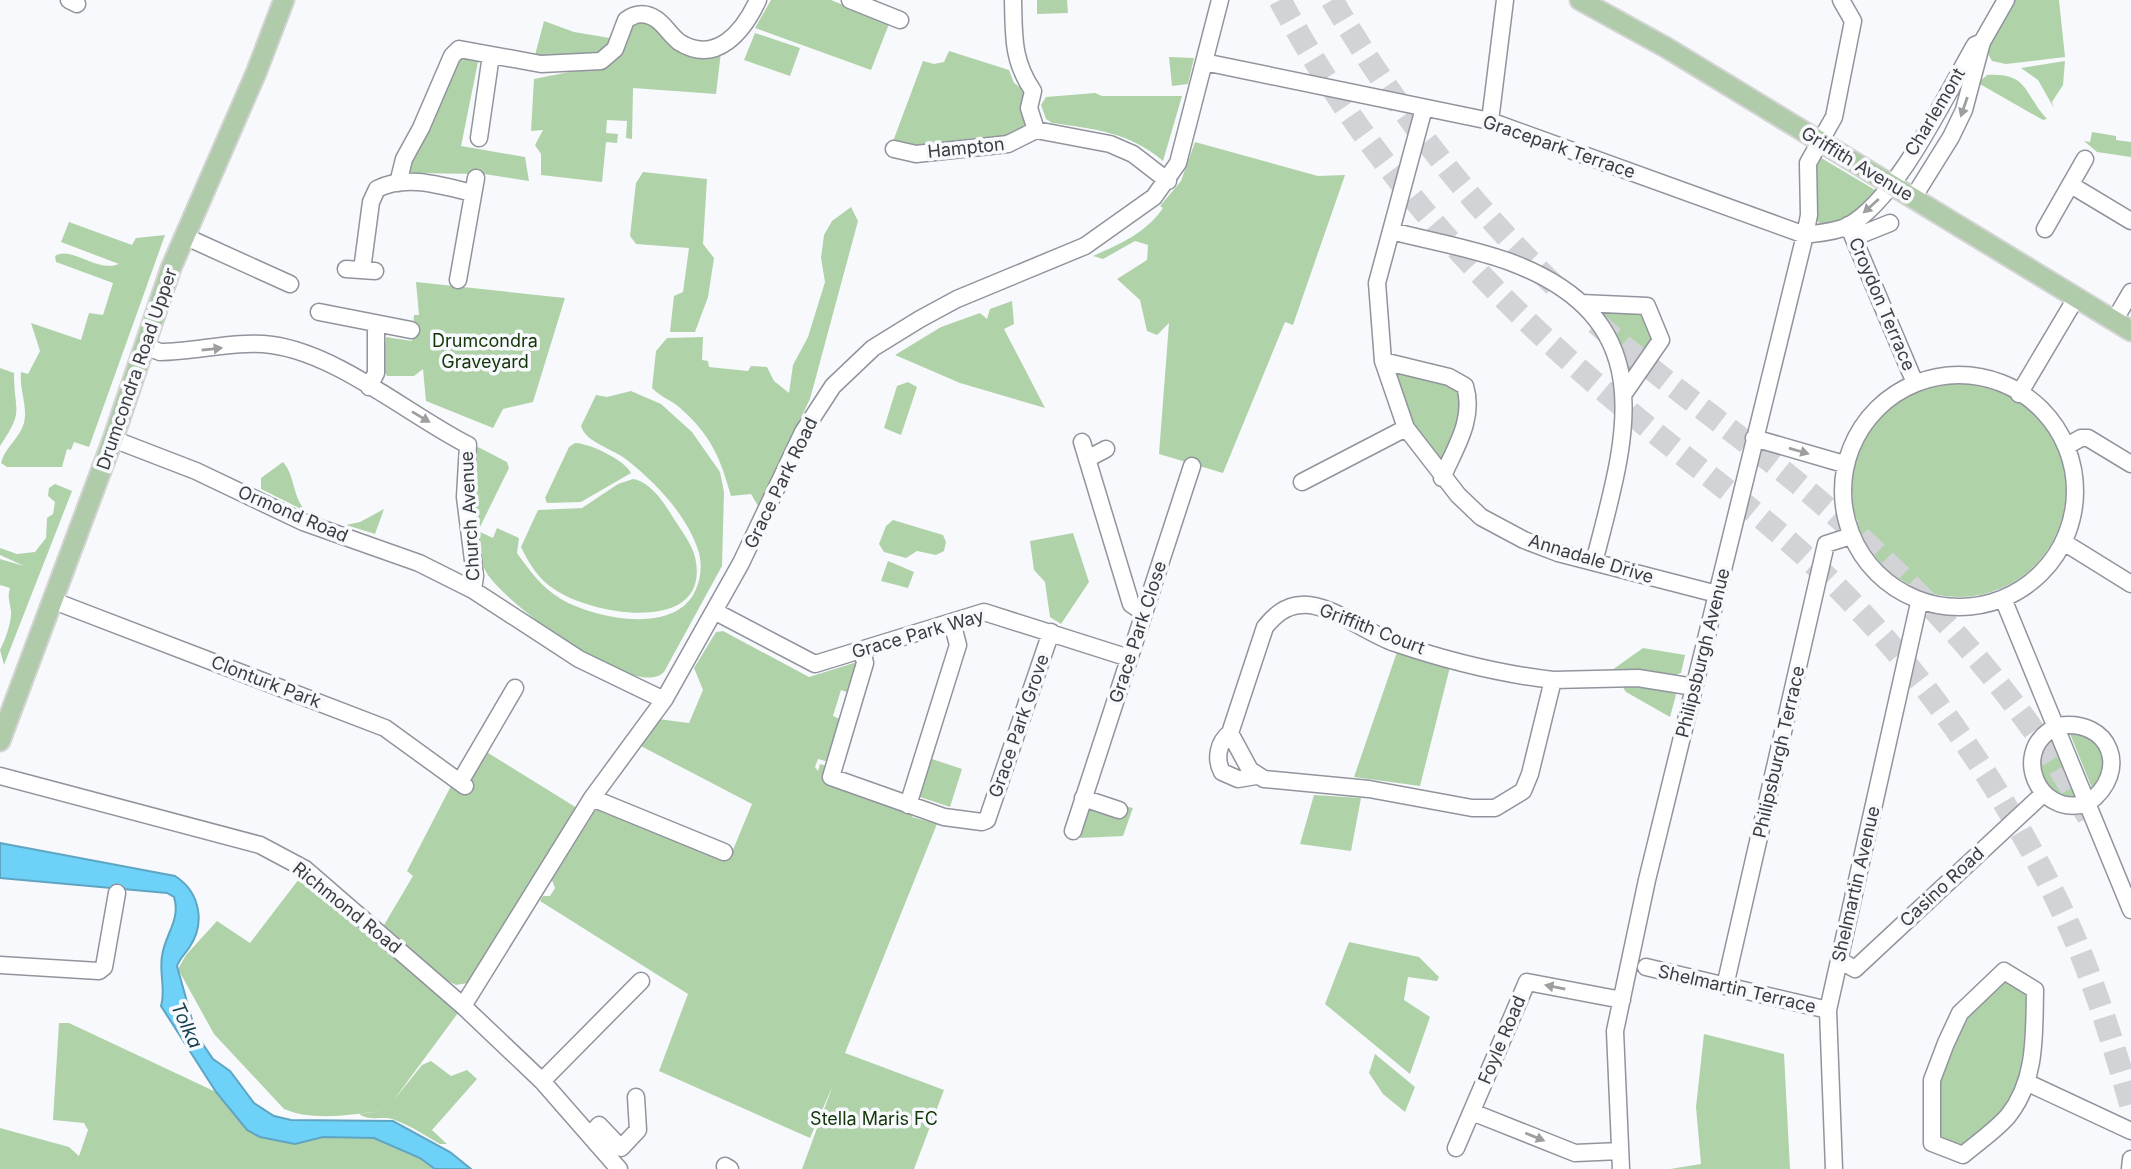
<svg xmlns="http://www.w3.org/2000/svg" width="2131" height="1169" viewBox="0 0 2131 1169" font-family="Inter,sans-serif">
<style>
.green{fill:#b0d2a9}
.water{fill:#6ed1f8;stroke:#5fa5c1;stroke-width:2}
.lines{fill:none;stroke-linecap:round;stroke-linejoin:round}
.highway-tunnel{stroke:#d2d3d7;stroke-width:23;stroke-dasharray:23 11;stroke-linecap:butt}
.minor-casing{stroke:#91949d;stroke-width:19}
.major-casing{stroke:#d4d4d5;stroke-width:23}
.minor{stroke:#fff;stroke-width:16}
.major{stroke:#b0cba9;stroke-width:19}
.oneway{fill:#9d9ea0}
.labels{text-anchor:middle;stroke-width:7;stroke-linejoin:round;paint-order:stroke}
.street-label{font-size:18px;fill:#3b3d41;stroke:#f8f9fd}
.park-label{font-size:18px;fill:#123608;stroke:#f8f9fd}
.water-label{font-size:19px;font-style:italic;fill:#144050;stroke:#f8f9fd}
</style>
<rect width="100%" height="100%" fill="#f8f9fd"/>
<path class="green" d="M771,0H831L889,24L871,70L755,28Z
M1037,0H1067L1068,13L1037,14Z
M2015,0H2059L2065,57L2006,64L1992,61L1988,54L1994,32Z
M641,19L721,52L716,94L633,88L632,139L626,138L627,121L607,120L606,133L618,134L617,143L606,142L602,182L541,175V154L535,145L543,130L531,131L534,79L609,64L629,25Z
M544,21L574,32L610,38L604,51L534,59Z
M755,33L800,48L790,76L744,60Z
M949,51L1009,70L1014,83L1024,90L1026,131L987,141C978,136 962,138 954,144L911,149L892,144L923,61L934,64L944,62Z
M463,53L479,57L461,146L525,157L529,181L484,174L407,173L456,60Z
M1169,57L1194,58L1188,84L1172,86Z
M2065,61L2063,85L2052,102L2054,108L2038,80L2021,68Z
M1987,75C2029,72 2024,95 2047,119L2043,120L1978,83Z
M1095,93L1102,96H1182L1163,161C1129,132 1095,129 1052,123L1046,119L1041,105L1046,97Z
M2092,132L2116,136V140L2131,142V157L2097,152L2084,141L2090,142Z
M1195,142L1318,176L1345,175L1293,325L1285,322L1223,473L1159,454L1169,323L1157,335L1147,331L1140,300L1117,279L1147,260L1148,245L1135,241L1103,259L1093,256C1120,244 1146,233 1163,208L1160,206L1181,181Z
M1818,156L1875,190L1850,217L1822,225L1816,220L1815,163Z
M643,172L707,179L703,244L714,258L708,297L695,332H670L674,296L683,292L689,248L636,244L630,236L636,183Z
M851,207L858,221L810,399L758,506L751,494L731,496C720,457 711,435 679,407C671,400 659,396 652,388L656,351L667,338L703,337L702,360L708,361L709,367L748,371L751,366L767,367L774,381L789,393L793,365L808,337L825,282L821,258L824,235L832,221Z
M69,222L132,245L136,238L165,235L89,447L74,442L71,450L67,449L62,467H7L1,463C5,447 20,438 24,423C28,406 19,389 21,372L28,374L40,351L31,323L81,340L89,313L103,315L113,283L56,262L55,256C71,245 96,273 119,264L61,242Z
M416,282L565,298L533,402L503,409L493,428L426,401L423,369L414,376H387L383,370L386,337L412,341L414,315H419Z
M1012,301L1014,324L1004,329L1045,408L960,383L895,355L941,327L980,313L987,319L990,309Z
M1591,308L1644,310L1656,338L1629,375L1620,350Z
M0,368L14,373C14,413 25,409 0,446Z
M1390,368C1470,387 1478,385 1440,463L1414,429Z
M908,382L917,387L901,435L884,428L897,386Z
M1852 490a107 107 0 1 1 214 0a107 107 0 1 1-214 0Z
M631,391L661,404L692,432L720,472L724,492L722,566L664,672C636,702 503,602 486,572C468,538 472,487 475,450L478,447L507,462L509,468L478,531L493,538L497,528L519,538L517,553C530,571 541,587 561,599C595,619 677,636 696,589C701,578 702,565 699,553C688,516 656,483 627,460C614,449 586,443 581,426L596,395L607,397Z
M575,443C589,443 625,460 631,473L581,502L547,503L545,498L569,447Z
M283,462C296,477 292,498 307,512L261,489V478Z
M633,479C651,482 665,504 674,519C681,530 692,544 695,557C713,637 590,615 554,589C538,579 529,563 521,547L538,510L582,508L618,484Z
M55,484L72,491L4,665L0,650C5,641 12,621 11,611C10,602 7,598 10,588L0,585V559L24,566L0,555V548L17,554L35,552L46,538L47,518L53,514L55,502L48,496L49,488Z
M384,509L375,534L346,525L360,522Z
M893,520L943,535L946,542L944,551L936,555L917,551L906,558L884,552L879,544L886,526Z
M1073,533L1089,582L1061,624L1050,617L1045,582L1034,570L1030,541Z
M888,561L914,572L908,588L881,581Z
M723,631L809,677L857,662L850,693L841,690L833,716L842,720L829,762L818,759L815,767L818,771L820,764L827,766L914,811L912,817L937,824L845,1053L944,1090L914,1169H802L833,1085L810,1138L659,1071L688,994L540,901L543,896H550L555,888L552,880L595,811L602,806L730,857L752,804L637,744L658,719L689,723L703,690L694,668L716,632Z
M1643,648L1685,655L1681,673L1673,676L1612,670Z
M1397,652L1450,667L1420,786L1354,777Z
M1620,683L1673,691L1676,695L1670,717L1626,692Z
M2068,729L2098,739L2109,765L2094,793Z
M2050,737L2076,800L2058,798L2039,779V751Z
M485,751L577,808L482,963L468,983L456,985L444,979L384,925L413,876L407,871L451,786L461,792Z
M929,758L962,769L950,807L917,796Z
M1314,795L1361,798L1351,851L1300,844Z
M1123,806L1133,808L1123,836L1080,838L1087,807Z
M302,875L461,1009L393,1101L422,1065L431,1061L451,1076L467,1070L477,1079L432,1130L447,1144H440C426,1136 411,1126 395,1120C383,1115 371,1122 359,1114L383,1111C351,1114 315,1122 284,1109L214,1034L178,969L186,955L217,921L250,943Z
M1349,942L1419,957L1439,977L1437,981L1408,977L1404,1000L1430,1017L1410,1074L1325,1004Z
M2006,975L2031,991L2026,1059L2008,1107L1962,1151L1937,1141V1081L1963,1018Z
M59,1023H69L216,1092L246,1130L260,1137L295,1144L323,1137L374,1138L420,1158L435,1169H0V1128L69,1147L79,1156L88,1130L84,1123L53,1120Z
M1704,1034L1784,1054L1790,1169H1670L1701,1164L1696,1107Z
M1375,1054L1415,1087L1405,1112L1383,1094L1369,1073Z"/>
<path class="water" d="M0,843L175,876C200,892 206,923 189,948C184,955 180,958 177,966L196,1034L213,1059L230,1071L254,1103L274,1116L291,1120L393,1121L450,1152L471,1169H435L420,1158L374,1138L323,1137L295,1144L260,1137L247,1130L216,1092L161,1006C166,990 159,973 162,956C165,934 181,920 174,897L167,893L0,878Z"/>
<g class="lines">
<path class="highway-tunnel" d="M1280,0C1366,162 1492,300 1633,415C1703,473 1777,525 1840,590C1935,686 2020,814 2074,937C2097,991 2115,1049 2131,1106
M1332,0C1394,106 1467,201 1555,286
M1596,323C1672,390 1757,446 1833,513C1933,601 2026,703 2091,822"/>
<defs>
<path id="minor" d="M69,0L77,4
M850,0L900,20
M1013,0C1014,36 1012,60 1033,91L1029,108L1036,130
M1204,62L1490,121L1805,235C1819,233 1835,232 1848,226C1899,197 1945,96 1975,45L1982,42
M1424,108L1377,283L1383,361L1406,428L1458,495L1481,517L1524,540L1558,553L1717,594
M1490,121L1505,0
M479,138L491,55
M894,149L916,154L1008,144L1036,130L1110,144L1133,154L1168,181
M398,183L404,159L421,128L452,56L459,49L541,64L601,61L615,49L626,20C636,13 645,12 656,19C665,25 670,35 679,42C717,66 744,30 758,0
M2071,185L2131,221
M1913,198L1951,137L1964,110L1982,42L2006,0
M1848,225L1915,383
M2045,229L2085,159
M1391,231C1430,241 1472,248 1510,262C1665,320 1627,436 1594,562
M184,236L290,284
M1855,237L1890,223
M346,269L375,271
M362,270L371,202L377,189C407,174 442,186 473,193
M458,280L476,178
M1581,303L1647,306L1661,340L1625,392
M319,312L411,330
M2114,321L2131,292
M145,346L160,352C196,352 236,340 272,345C338,354 409,415 468,445L465,497L475,576L473,590L579,659L664,700
M1383,361L1449,377L1465,386C1475,419 1455,448 1442,478
M1843 491a116 116 0 1 1 232 0a116 116 0 1 1-232 0Z
M369,387L376,373V324
M2019,394L2076,298
M1754,438L1844,464
M113,439L196,471L303,522L419,563L473,590
M1082,442L1131,604L1143,612
M2067,446L2081,438H2088L2131,464
M1087,459L1106,449
M1302,482L1406,428
M2065,543L2131,584
M54,601L385,728L465,786
M2004,601L2131,910
M714,611L815,664L984,612L1129,658
M862,650L865,663L831,777L944,817L982,822L987,820L1051,632
M1553,680C1501,674 1445,660 1395,643C1368,634 1328,602 1301,605C1285,606 1275,615 1265,627L1230,733L1250,770L1264,779L1369,789L1472,808H1495L1523,791L1530,774L1553,680L1638,678L1694,687
M2057,726C2111,717 2131,772 2088,803
M2049,731C2014,756 2038,812 2080,805
M1230,733C1218,742 1215,759 1222,772L1238,779L1256,776
M0,776L260,845L305,869L463,1006L542,1081L619,1169
M460,782L515,688
M592,798L724,852
M1083,798L1119,810
M908,805L958,645L952,622
M1073,831L1192,466
M1839,960L1855,969L2043,794
M0,965L99,971L104,967L117,893
M1646,967L1828,1010
M2004,971L2035,990C2034,1033 2037,1080 2008,1116C1996,1130 1977,1143 1963,1155L1932,1143V1080L1946,1043L1960,1013Z
M1725,986L1826,544L1851,536
M463,1006L592,798L664,700L741,563L803,432L833,386L873,348L920,319L957,299L1085,246L1154,197L1178,163L1220,0
M542,1081L641,981
M2026,1082L2131,1131
M1472,1112L1575,1153L1620,1151
M590,1135L599,1125L621,1148L638,1130L636,1097
M1456,1148L1527,982L1622,1000
M725,1166L730,1169
M1621,1169L1615,1031L1647,880L1805,235L1809,215L1808,163L1834,117L1853,21L1841,0
M1834,1169L1828,1010L1919,603
M2130,1169L2131,1159"/>
<path id="major" d="M1580,0L1667,48L2131,331
M0,741L113,439L171,268L256,73L284,0"/>
</defs>
<use href="#minor" class="minor-casing"/>
<use href="#major" class="major-casing"/>
<use href="#minor" class="minor"/>
<use href="#major" class="major"/>
</g>
<defs><path id="oneway-solid" d="M-6-.8H1V-3.2L6.5 0L1 3.2V.8H-6Z" transform="scale(1.75)"/></defs>
<g class="oneway">
<use href="#oneway-solid" transform="translate(1964 107) rotate(109)"/>
<use href="#oneway-solid" transform="translate(1871 206) rotate(138)"/>
<use href="#oneway-solid" transform="translate(212 349) rotate(-6)"/>
<use href="#oneway-solid" transform="translate(421 417) rotate(31)"/>
<use href="#oneway-solid" transform="translate(1799 451) rotate(16)"/>
<use href="#oneway-solid" transform="translate(1555 987) rotate(-169)"/>
<use href="#oneway-solid" transform="translate(1535 1137) rotate(22)"/>
</g>
<g class="labels">
<g class="street-label">
<text transform="translate(1935 112) rotate(-59)" y="6">Charlemont</text>
<text transform="translate(1559 147) rotate(19)" y="6">Gracepark Terrace</text>
<text transform="translate(966 148) rotate(-6)" y="6">Hampton</text>
<text transform="translate(1857 164) rotate(31)" y="6">Griffith Avenue</text>
<text transform="translate(1882 304) rotate(67)" y="6">Croydon Terrace</text>
<text transform="translate(137 369) rotate(-71)" y="6">Drumcondra Road Upper</text>
<text transform="translate(781 483) rotate(-64)" y="6">Grace Park Road</text>
<text transform="translate(293 514) rotate(23)" y="6">Ormond Road</text>
<text transform="translate(470 516) rotate(-93)" y="6">Church Avenue</text>
<text transform="translate(1591 559) rotate(17)" y="6">Annadale Drive</text>
<text transform="translate(1372 629) rotate(21)" y="6">Griffith Court</text>
<text transform="translate(1138 632) rotate(-72)" y="6">Grace Park Close</text>
<text transform="translate(918 634) rotate(-16)" y="6">Grace Park Way</text>
<text transform="translate(1703 653) rotate(-76)" y="6">Philipsburgh Avenue</text>
<text transform="translate(266 682) rotate(21)" y="6">Clonturk Park</text>
<text transform="translate(1019 726) rotate(-71)" y="6">Grace Park Grove</text>
<text transform="translate(1779 752) rotate(-77)" y="6">Philipsburgh Terrace</text>
<text transform="translate(1856 884) rotate(-77)" y="6">Shelmartin Avenue</text>
<text transform="translate(1942 887) rotate(-43)" y="6">Casino Road</text>
<text transform="translate(347 908) rotate(39)" y="6">Richmond Road</text>
<text transform="translate(1737 989) rotate(13)" y="6">Shelmartin Terrace</text>
<text transform="translate(1502 1040) rotate(-67)" y="6">Foyle Road</text>
</g>
<g class="park-label">
<text x="485" y="347">Drumcondra<tspan x="485" dy="21">Graveyard</tspan></text>
<text x="874" y="1125">Stella Maris FC</text>
</g>
<g class="water-label">
<text transform="translate(187 1025) rotate(65)" y="7">Tolka</text>
</g>
</g>
</svg>
